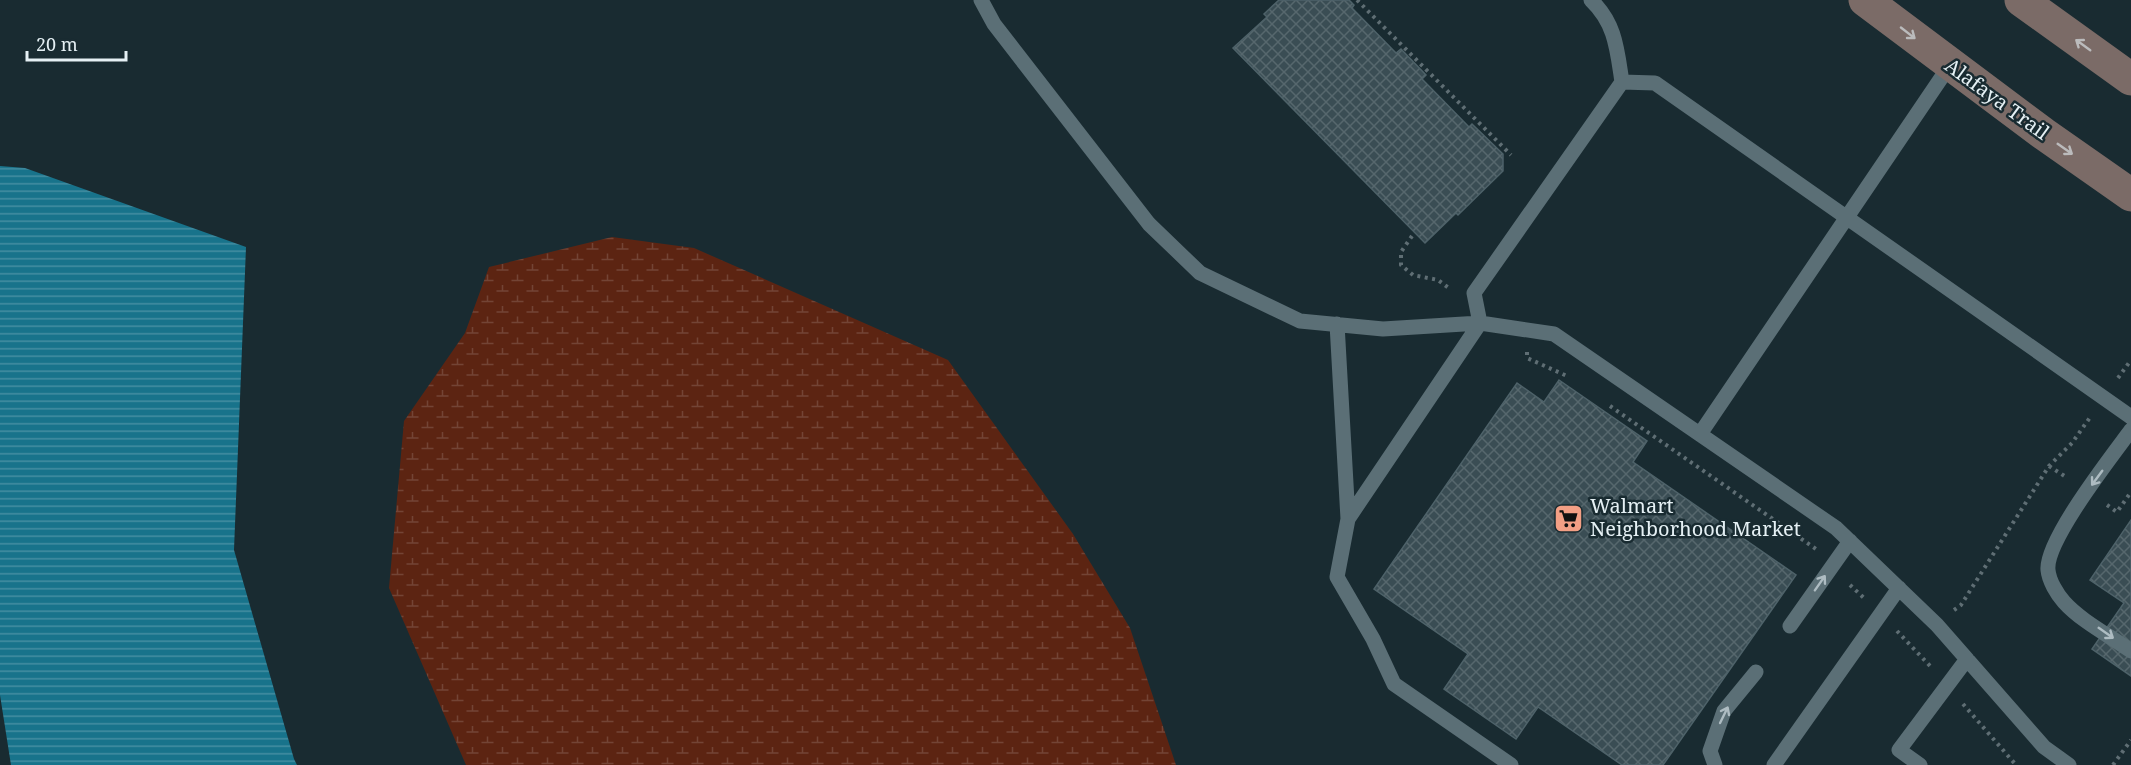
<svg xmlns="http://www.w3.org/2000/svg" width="2131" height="765" viewBox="0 0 2131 765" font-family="'Noto Serif',serif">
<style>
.wetland{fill:url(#wetland-marsh)}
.water{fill:url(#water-rules)}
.building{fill:url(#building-cross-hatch);stroke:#4e6269;stroke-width:1.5}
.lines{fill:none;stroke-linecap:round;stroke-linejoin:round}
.path{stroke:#5f6e74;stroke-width:4;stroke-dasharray:3 4.5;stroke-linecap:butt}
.service{stroke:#5b6f76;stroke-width:15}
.secondary{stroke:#7b6b67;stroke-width:33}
.oneway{stroke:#bbbbbc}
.oneway2{stroke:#aebcc2}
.labels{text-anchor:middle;stroke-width:5;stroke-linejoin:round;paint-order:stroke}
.street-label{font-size:20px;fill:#e5f0f4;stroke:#192b31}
.poi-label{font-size:20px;fill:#e5f0f4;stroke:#192b31;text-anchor:start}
</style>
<defs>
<pattern id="wetland-marsh" width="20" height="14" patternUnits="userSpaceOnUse" patternTransform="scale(1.5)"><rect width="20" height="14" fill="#5c2412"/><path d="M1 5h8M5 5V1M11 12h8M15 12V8" fill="none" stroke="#734435"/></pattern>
<pattern id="water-rules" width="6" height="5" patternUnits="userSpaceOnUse" patternTransform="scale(1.5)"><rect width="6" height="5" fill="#18738b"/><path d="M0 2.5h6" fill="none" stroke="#458ea2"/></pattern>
<pattern id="building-cross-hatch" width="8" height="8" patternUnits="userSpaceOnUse" patternTransform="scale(1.5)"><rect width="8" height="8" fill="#3a4d54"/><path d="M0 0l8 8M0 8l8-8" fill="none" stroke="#56676d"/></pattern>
</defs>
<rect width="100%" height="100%" fill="#192b31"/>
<path class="wetland" d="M612,237L694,248L948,360L1073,534L1130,628L1176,765H466L389,588L404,421L465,333L489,267Z"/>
<path class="water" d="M0,166L25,168L246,247L234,550L294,759L297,765H11L0,695Z"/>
<path class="building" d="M1279,0H1349L1354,5L1352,8L1396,53L1401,49L1426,75L1422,79L1469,127L1472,124L1503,154V171L1458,215L1456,213L1425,243L1233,48L1267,17L1264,14Z
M1559,380L1647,441L1633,462L1796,575L1663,765H1622L1538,707L1516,739L1444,689L1468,654L1374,589L1517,383L1544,402Z
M2131,520V676L2092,649L2124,603L2090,580Z"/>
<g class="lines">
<path class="path" d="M1357,0L1511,155
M1412,236L1401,252V265L1413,275L1438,280L1450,289
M1527,352V358L1567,376
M2118,378L2131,360
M1610,406L1816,549
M2049,466L2066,477
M2107,505L2117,512L2131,492
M1850,585L1864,598
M1954,610L1961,605L2049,466L2072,443L2091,416
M1897,631L1931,667
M1963,704L2016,765
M2113,765L2131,740"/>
<path class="service" d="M981,0L994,24L1149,224L1200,273L1300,321L1383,329L1480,323L1554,334L1836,528L1937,625L2044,747L2069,765
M1622,82L1655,83L2131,417
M1337,324L1348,519
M2131,430C2112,456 2045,541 2048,570C2049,581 2057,594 2064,602C2081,621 2110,636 2131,651
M1700,434L1950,65
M1790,626L1850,541
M1511,765L1394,684L1373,639L1337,577L1348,519L1480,323L1474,293L1622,82C1617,50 1616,24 1591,0
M1715,765L1710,751L1724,711L1756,672
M1774,765L1899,588
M1920,765L1899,750L1967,659"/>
<path class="secondary" d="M1865,0L2044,134L2131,195
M2021,0L2131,79"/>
</g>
<defs><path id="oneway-shaft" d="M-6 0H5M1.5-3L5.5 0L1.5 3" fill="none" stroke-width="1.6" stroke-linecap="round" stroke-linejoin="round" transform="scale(1.5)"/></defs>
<g class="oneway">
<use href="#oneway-shaft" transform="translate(1908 33) rotate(38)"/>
<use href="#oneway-shaft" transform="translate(2083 45) rotate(-144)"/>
<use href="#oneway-shaft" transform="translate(2065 149) rotate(35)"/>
</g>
<g class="oneway2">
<use href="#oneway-shaft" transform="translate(2097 478) rotate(126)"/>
<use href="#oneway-shaft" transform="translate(1820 583) rotate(-55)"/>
<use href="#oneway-shaft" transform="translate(2106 633) rotate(35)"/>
<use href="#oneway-shaft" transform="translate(1724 715) rotate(-64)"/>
</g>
<defs>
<symbol id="supermarket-square" viewBox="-11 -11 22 22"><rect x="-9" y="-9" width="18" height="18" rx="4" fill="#f39f85" stroke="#192b31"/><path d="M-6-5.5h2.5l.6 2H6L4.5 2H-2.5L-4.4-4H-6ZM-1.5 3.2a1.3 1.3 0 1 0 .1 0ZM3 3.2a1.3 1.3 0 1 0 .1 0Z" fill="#111"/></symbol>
</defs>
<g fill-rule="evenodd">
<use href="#supermarket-square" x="1552" y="502" width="33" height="33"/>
</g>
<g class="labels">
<g class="street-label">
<text transform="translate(1997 99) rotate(36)" y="7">Alafaya Trail</text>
</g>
<g class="poi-label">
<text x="1590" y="513">Walmart<tspan x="1590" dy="23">Neighborhood Market</tspan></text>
</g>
</g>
<path d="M27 51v9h99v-9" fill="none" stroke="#e5f0f4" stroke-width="3"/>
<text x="36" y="51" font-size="18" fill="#e5f0f4" stroke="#192b31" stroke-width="4.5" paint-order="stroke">20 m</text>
</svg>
